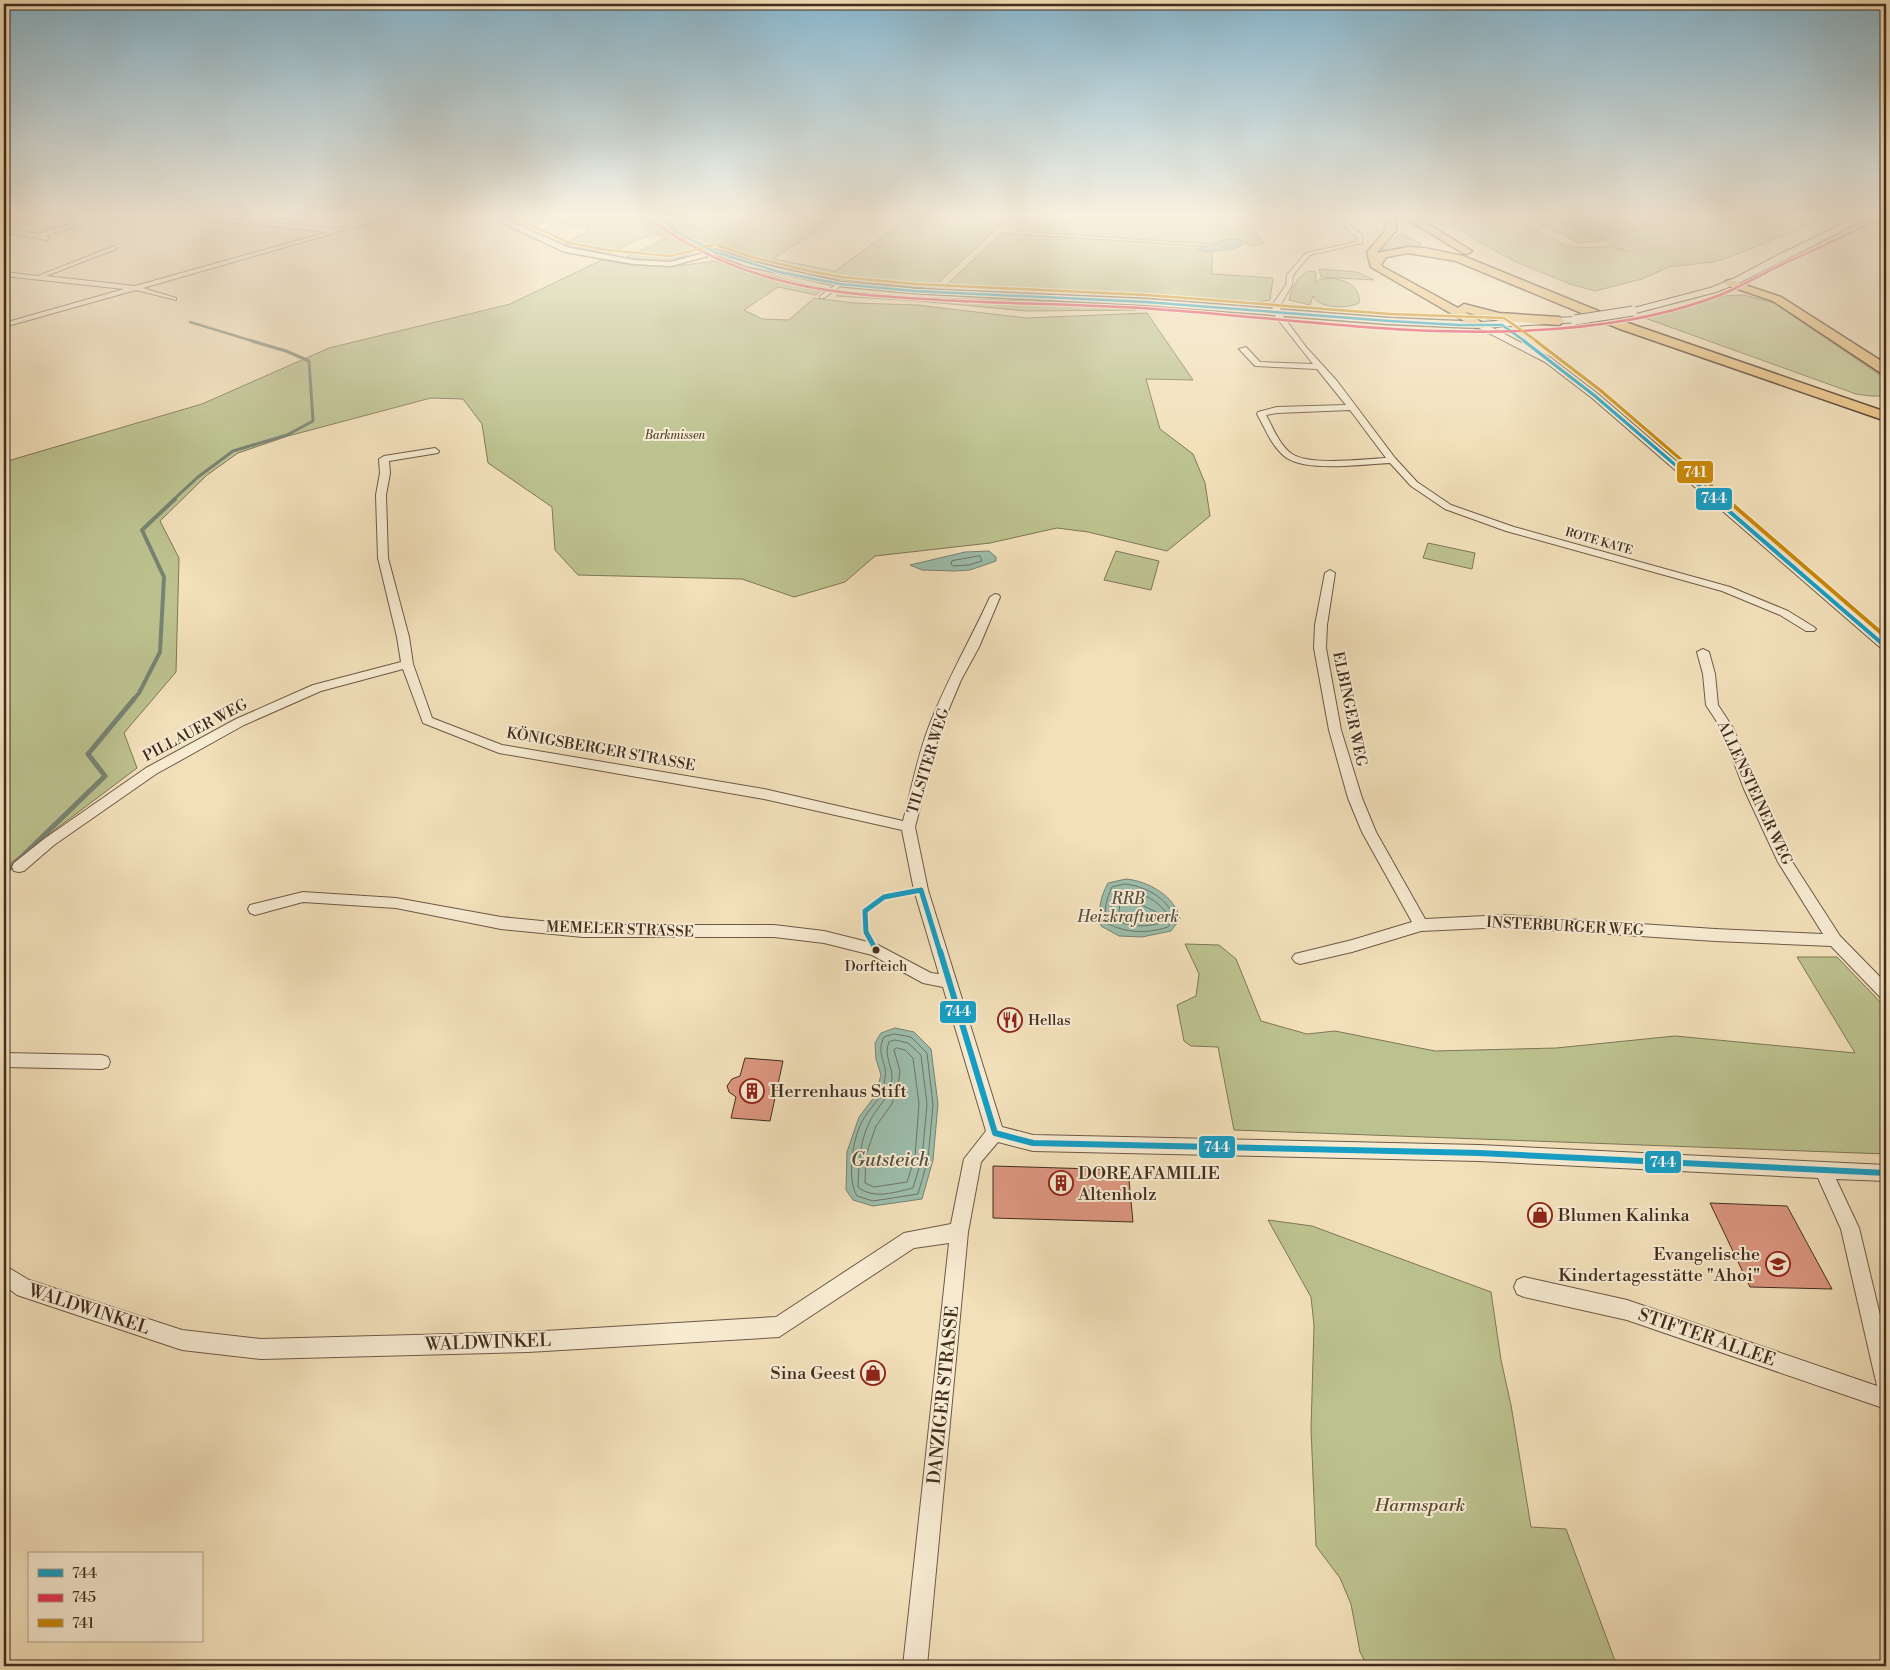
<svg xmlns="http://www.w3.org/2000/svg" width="1890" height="1670" viewBox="0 0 1890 1670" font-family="'Libre Bodoni',serif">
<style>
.green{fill:#bcc28f;stroke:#7f7756}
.water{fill:#9cbdac;stroke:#788373}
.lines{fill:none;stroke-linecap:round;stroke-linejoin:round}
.shore{stroke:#6f7465;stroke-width:1}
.stream-far3{stroke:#788373;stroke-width:2.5}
.stream-far2{stroke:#788373;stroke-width:3}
.stream-far1{stroke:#788373;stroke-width:4}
.stream{stroke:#788373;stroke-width:5}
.building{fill:#dd9781;stroke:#422c1e}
.minor-casing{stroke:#6e5945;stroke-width:2}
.tertiary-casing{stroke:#6e5945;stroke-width:3}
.secondary-casing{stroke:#422c1e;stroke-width:2}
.trunk-casing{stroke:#422c1e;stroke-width:3}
.minor{fill:#f7ebd2;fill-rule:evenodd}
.tertiary{fill:#f7ebd2;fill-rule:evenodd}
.secondary{fill:#f7ebd2;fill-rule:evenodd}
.trunk{fill:#e9c07d;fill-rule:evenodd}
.secondary-bridge-casing{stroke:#422c1e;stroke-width:11;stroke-linecap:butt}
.secondary-bridge{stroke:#f7ebd2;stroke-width:9}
.bus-1-far4-casing{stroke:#f7ebd2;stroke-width:4.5}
.bus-1-far3-casing{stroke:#f7ebd2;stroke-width:5.5}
.bus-1-far2-casing{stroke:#f7ebd2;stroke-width:7}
.bus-1-far1-casing{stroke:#f7ebd2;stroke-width:9}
.bus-1-casing{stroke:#f7ebd2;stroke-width:10}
.bus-2-casing{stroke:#f7ebd2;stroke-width:4.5}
.bus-3-far2-casing{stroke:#f7ebd2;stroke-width:4.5}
.bus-3-far1-casing{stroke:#f7ebd2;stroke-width:5.5}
.bus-3-casing{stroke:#f7ebd2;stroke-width:7}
.bus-1-far4{stroke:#169ec5;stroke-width:2.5}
.bus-1-far3{stroke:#169ec5;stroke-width:3}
.bus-1-far2{stroke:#169ec5;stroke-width:4}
.bus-1-far1{stroke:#169ec5;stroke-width:5}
.bus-1{stroke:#169ec5;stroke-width:6}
.bus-2{stroke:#e83458;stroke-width:2.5}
.bus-3-far2{stroke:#ca8808;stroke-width:2.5}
.bus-3-far1{stroke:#ca8808;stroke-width:3}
.bus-3{stroke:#ca8808;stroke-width:4}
.bus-dot{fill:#422c1e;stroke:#f7ebd2;stroke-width:2}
.labels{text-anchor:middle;stroke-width:4;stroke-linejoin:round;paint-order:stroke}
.far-park-label{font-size:12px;font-style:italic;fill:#5a4a35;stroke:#f7ebd2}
.far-street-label{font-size:12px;fill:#422c1e;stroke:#f7ebd2}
.bus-label{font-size:14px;fill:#422c1e;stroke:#f7ebd2}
.street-label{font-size:15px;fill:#422c1e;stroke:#f7ebd2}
.poi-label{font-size:15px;fill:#422c1e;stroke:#f7ebd2;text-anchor:start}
.water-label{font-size:16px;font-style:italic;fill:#585042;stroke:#f7ebd2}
.near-poi-label{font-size:18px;fill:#422c1e;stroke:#f7ebd2;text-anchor:start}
.near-street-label{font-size:18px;fill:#422c1e;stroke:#f7ebd2}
.near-park-label{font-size:18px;font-style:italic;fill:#5a4a35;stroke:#f7ebd2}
.near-water-label{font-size:19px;font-style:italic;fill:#585042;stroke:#f7ebd2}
.line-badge{stroke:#f7ebd2;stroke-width:2}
.badge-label{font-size:14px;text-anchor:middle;font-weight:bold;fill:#fff}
</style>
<rect width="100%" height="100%" fill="#f2e0ba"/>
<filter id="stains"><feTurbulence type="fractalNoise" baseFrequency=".004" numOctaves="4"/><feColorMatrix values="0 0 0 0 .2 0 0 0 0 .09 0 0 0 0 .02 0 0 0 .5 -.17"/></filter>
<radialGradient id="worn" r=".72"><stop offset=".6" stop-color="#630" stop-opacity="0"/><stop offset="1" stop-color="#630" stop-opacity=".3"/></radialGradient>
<path class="green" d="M515,215H648L694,252L670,262L625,258L667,238L654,233L607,254L564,244L586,233L588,228L549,220L527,228L505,218Z
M669,215H713L695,224L702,230L705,224L721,215H840L773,259L835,271L912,215H1011L932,289L835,279L756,261L728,252L687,232Z
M1024,215H1250L1251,218L1249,219L1264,244L1252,246C1232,235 1228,240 1208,244L1016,231L1017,220Z
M1522,215H1547L1601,241L1579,243Z
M1553,215H1835L1730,257L1713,262L1669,267L1642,279L1595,291L1570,284L1516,262L1472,238L1450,223L1510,217L1567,246L1582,248L1610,246L1628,252Z
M1002,233L1204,246L1198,247L1197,250L1212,252V274L1273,278L1270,300L1254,303L1089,291L944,287Z
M1400,233L1420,243L1421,248H1400L1381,251Z
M602,260L632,265L676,266L716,261L823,289L816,295L778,287L744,310L762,319L789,320L814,298L854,303L917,305L1026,318L1147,313L1193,380L1146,379L1160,429L1193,454L1205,483L1210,516L1167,551L1088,532L1057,528L990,543L875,556L845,582L794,597L742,579L578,575L555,550L552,507L488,463L482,424L463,399L431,398L288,436L238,453L207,475L160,521L179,558L176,672L124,733L137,768L4,868V462L202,404L329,348L510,304Z
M1319,269L1357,272L1374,280L1321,277Z
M1310,271L1316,272L1315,283L1318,280C1334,275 1362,282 1359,303C1347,309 1319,309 1313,296L1310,305L1289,300C1292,288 1298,274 1310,271Z
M854,292L913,297L1140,305L1136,310L1026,311L919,301L836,296L840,293Z
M1744,295L1774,303L1886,379V396H1871L1856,394L1642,317L1724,296Z
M1428,543L1475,553L1472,569L1423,558Z
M1116,551L1159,561L1151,590L1104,580Z
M1185,944L1219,945L1236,959L1261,1021L1307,1034L1335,1031L1435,1051L1556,1048L1675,1036L1855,1053L1797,957H1837L1886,1008V1154L1234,1130L1218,1047L1191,1046L1184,1041L1177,1005L1196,996L1199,974Z
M1268,1220L1312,1226L1491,1292L1501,1360L1511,1405L1531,1527L1566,1529L1617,1666H1367L1360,1652L1351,1604L1340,1578L1316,1546L1311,1429L1314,1325L1311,1297Z"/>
<path class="water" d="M1230,239L1240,240L1243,244C1236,251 1206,253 1198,249Z
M989,551L996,557V561L970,570L955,571L922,570L910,565L965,552Z
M1126,879C1148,881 1175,896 1180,919L1171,931L1142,937L1119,936L1101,926C1098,909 1100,898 1108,883Z
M895,1028L914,1032L931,1049L938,1104L933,1160L922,1199L873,1206L853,1200L846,1190L847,1152L859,1117L875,1096L881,1075L876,1059L875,1043L881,1033Z"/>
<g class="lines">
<path class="shore" d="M980,556L982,561L969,565L953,566L951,564L952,561Z
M1126,884C1146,887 1166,897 1174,917L1168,927C1146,934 1126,933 1106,923C1104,910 1106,899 1112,887Z
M1127,890C1143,893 1159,901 1168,915L1164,922C1146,928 1129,927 1112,919C1110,909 1111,902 1116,893Z
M1127,898L1156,912L1157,916L1138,919L1119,915L1120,901Z
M895,1034L911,1037L927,1053L933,1105L928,1159L918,1194L873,1201L857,1196C846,1178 853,1135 864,1118C874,1102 883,1099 885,1078C888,1063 875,1054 884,1037Z
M895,1040L908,1043L921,1055L927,1104L922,1158L913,1188C896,1192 873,1200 858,1187C859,1165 859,1144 869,1123C876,1107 889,1100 892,1079C893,1067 883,1055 889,1042Z
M897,1048L905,1050L913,1058L919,1104L915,1157L907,1182L874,1187L865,1183L866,1155L876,1126L892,1104L899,1079L900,1071L894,1050Z"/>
<path class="stream-far3" d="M190,322L256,342"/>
<path class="stream-far2" d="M173,500L198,477L233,451L287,435L313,421L309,361L286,351L252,341"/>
<path class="stream-far1" d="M133,700L139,693L160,652L164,577L142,530L175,499"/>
<path class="stream" d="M4,874L105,776L88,754L134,699"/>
</g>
<path class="building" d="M745,1058L783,1061L770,1121L731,1118L736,1097L729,1092L727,1086L732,1079L740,1076Z
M993,1166L1128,1170L1133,1222L993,1218Z
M1710,1203L1787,1206L1832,1289L1750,1287Z"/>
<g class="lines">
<defs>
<path id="minor" d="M386,215H397L143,288L176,298V300L136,290L4,327V323L124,289L4,276V272L38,276L114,246L117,248L116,249L46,276L135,286L328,232L207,220L205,217L331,228L334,230Z
M654,215H661L679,231L718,252L713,253L675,233Z
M1331,215H1338L1362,235V243L1310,255L1293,275L1292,285L1281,304L1280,312L1306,347L1337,381L1395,458L1417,482L1451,505L1514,527L1730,587L1788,611L1814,627L1816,629L1814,631H1806L1780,615L1722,591L1506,531L1445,509L1411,486L1390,463C1364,464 1304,473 1284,456C1271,445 1265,428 1257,414L1258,412L1277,407L1346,405L1317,369L1255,366L1239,349L1246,347L1260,362L1313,364L1272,312L1273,304L1286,285L1287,275L1306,253L1356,242L1357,237ZM1350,410L1386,458C1364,459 1310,466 1292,454C1280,446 1273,428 1266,415L1277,413Z
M90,217L92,220L46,236L50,238L47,240L4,232V228L38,234Z
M838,283L843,284L824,298H820V296Z
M1477,323H1483L1551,358L1598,394L1886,641V650L1882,649L1592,398L1545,362L1477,327Z
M435,448L439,451L438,453L389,461L390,473L386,495L388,558L409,637L413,664L432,718L502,745L764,789L903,821C911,791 917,758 928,729C945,683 970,641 990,597L995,594L999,595L1000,597L979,647L961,680L940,730L915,827L928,890L1002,1127L1033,1135L1479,1145L1886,1165V1181L1836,1179L1859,1228L1886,1340V1409L1627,1320L1524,1297L1517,1294L1514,1287L1517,1280L1524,1277L1627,1300L1877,1386L1841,1229L1818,1178L1479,1161L1033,1151L998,1142L981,1162L968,1232L927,1666H903L949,1243L914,1248L779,1337L528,1352L261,1359L182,1350L17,1295L4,1285V1265L29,1280L182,1330L261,1339L528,1332L776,1317L904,1233L951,1224L964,1159L986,1131L943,987L923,983L872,955L824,943L774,937H583L501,929L396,908L303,902L255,915L250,913L248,909L250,905L303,892L396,898L501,917L583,925H774L824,931L876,944L931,973L939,974L914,890L902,830L764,799L499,753L423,723L403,669L321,691L244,725L156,774L54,845L24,871L19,872L14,871L12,867L14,863L44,839L146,768L236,719L313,685L401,662L397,637L378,558L376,495L380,473L379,459L384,456Z
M1330,570L1335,573L1327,625L1326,648L1341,730L1362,798L1376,832L1425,919L1505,915L1715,929L1823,934L1778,862L1744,789L1721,728L1706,705L1703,674L1697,652L1703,649L1709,652L1715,674L1718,705L1733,728L1758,789L1791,860L1840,936L1886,983V999L1880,997L1831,946L1715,941L1505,927L1421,931L1352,952L1300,964L1295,962L1292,958L1295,954L1352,940L1412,922L1362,832L1348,798L1329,730L1314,648L1315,625L1325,573Z
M4,1053L102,1055L108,1057L110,1062L108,1067L102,1069L4,1067Z"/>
<path id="tertiary" d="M485,215H495L570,248L634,260L671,262L715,250L752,262L840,282L914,289L1146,299L1389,318L1480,322L1484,325L1480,328L1389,324L1146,305L914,293L840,286L746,266L715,254L671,266L634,264L565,252Z"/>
<path id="secondary" d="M1862,215H1874L1741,282L1716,292L1636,313L1633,314L1628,311L1630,309L1710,288L1735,278L1780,254Z
M1575,317L1580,320L1579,322L1480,328L1475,325L1480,322Z"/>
<path id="trunk" d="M1380,215H1391L1396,221V231L1377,252V253L1408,247L1424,248L1463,256L1628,323L1886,412V421L1620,329L1456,261L1408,253L1386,257L1381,265L1383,267L1458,308L1464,304L1499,313L1559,317L1565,321L1559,325L1499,321L1465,312L1486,325L1484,328H1476L1371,267L1367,252L1386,230V222Z
M1400,215H1413L1472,251L1467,254L1463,253Z
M1730,280L1781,297L1886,364V374L1881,373L1773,301L1726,285L1724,283L1726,281Z"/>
</defs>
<use href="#minor" class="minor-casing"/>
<use href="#tertiary" class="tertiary-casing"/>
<use href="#secondary" class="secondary-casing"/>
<use href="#trunk" class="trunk-casing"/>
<use href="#minor" class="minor"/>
<use href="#tertiary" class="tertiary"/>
<use href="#secondary" class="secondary"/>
<use href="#trunk" class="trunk"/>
<defs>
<path id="secondary-bridge" d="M1575,320L1633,311"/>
</defs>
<use href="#secondary-bridge" class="secondary-bridge-casing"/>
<use href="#secondary-bridge" class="secondary-bridge"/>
<defs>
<path id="bus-1-far4" d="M658,215L677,232L715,252L779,272L840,284L914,291L1146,302L1389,321L1459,325H1502L1526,342"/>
<path id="bus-1-far3" d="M1524,341L1595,396L1716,500"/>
<path id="bus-1-far2" d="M1715,499L1886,647"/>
<path id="bus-1-far1" d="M921,890L940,952
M876,950L866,932L865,911L884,897L921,890"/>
<path id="bus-1" d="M940,951L995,1133
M995,1133L1033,1143L1479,1153L1886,1173"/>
<path id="bus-2" d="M652,221C698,253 741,272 795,284C843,295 892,297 940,300C1011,304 1083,304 1155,309C1314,320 1475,348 1634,319C1665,313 1696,305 1725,293C1746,284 1766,272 1787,262C1816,249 1845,236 1873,222"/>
<path id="bus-3-far2" d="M508,215L570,243L607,250L670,256L713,245
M717,245L751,257L809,271L841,277L915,284L1146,295L1390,314L1504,318L1538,342"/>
<path id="bus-3-far1" d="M1536,341L1600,390L1728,500"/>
<path id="bus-3" d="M1726,499L1886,637"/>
</defs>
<use href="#bus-1-far4" class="bus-1-far4-casing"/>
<use href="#bus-1-far3" class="bus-1-far3-casing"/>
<use href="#bus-1-far2" class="bus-1-far2-casing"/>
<use href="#bus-1-far1" class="bus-1-far1-casing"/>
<use href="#bus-1" class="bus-1-casing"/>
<use href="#bus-2" class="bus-2-casing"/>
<use href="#bus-3-far2" class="bus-3-far2-casing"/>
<use href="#bus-3-far1" class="bus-3-far1-casing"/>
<use href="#bus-3" class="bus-3-casing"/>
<use href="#bus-1-far4" class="bus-1-far4"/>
<use href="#bus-1-far3" class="bus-1-far3"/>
<use href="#bus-1-far2" class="bus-1-far2"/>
<use href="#bus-1-far1" class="bus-1-far1"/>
<use href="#bus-1" class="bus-1"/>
<use href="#bus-2" class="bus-2"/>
<use href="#bus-3-far2" class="bus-3-far2"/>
<use href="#bus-3-far1" class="bus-3-far1"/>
<use href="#bus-3" class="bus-3"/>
</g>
<linearGradient id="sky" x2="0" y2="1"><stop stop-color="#89b8d0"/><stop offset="0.48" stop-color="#f9f1e0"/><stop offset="1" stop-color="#f9f1e0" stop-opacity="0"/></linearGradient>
<rect width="1890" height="449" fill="url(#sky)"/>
<defs>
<symbol id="restaurant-ring" viewBox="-11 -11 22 22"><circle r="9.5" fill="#f7ebd2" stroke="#8f2418" stroke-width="1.5"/><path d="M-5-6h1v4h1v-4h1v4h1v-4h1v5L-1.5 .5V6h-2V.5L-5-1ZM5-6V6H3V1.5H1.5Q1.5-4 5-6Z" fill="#8f2418"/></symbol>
<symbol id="building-ring" viewBox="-11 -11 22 22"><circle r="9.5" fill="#f7ebd2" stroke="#8f2418" stroke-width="1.5"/><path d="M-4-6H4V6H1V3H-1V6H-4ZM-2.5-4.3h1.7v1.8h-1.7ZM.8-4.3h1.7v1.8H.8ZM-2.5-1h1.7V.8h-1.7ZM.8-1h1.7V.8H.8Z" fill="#8f2418"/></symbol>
<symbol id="shop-ring" viewBox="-11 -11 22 22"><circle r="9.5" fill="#f7ebd2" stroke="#8f2418" stroke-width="1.5"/><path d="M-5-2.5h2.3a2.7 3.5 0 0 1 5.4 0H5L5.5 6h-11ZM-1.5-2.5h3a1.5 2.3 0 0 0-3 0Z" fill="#8f2418"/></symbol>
<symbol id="school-ring" viewBox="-11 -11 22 22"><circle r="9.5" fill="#f7ebd2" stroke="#8f2418" stroke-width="1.5"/><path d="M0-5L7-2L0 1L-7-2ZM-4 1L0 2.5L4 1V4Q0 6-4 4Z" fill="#8f2418"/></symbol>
</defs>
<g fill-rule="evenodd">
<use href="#restaurant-ring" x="996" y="1006" width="28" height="28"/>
<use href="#building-ring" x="738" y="1077" width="28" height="28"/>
<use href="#building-ring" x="1047" y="1169" width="28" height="28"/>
<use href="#shop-ring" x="1526" y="1201" width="28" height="28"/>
<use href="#school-ring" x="1764" y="1250" width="28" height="28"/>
<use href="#shop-ring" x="859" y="1359" width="28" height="28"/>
</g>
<circle class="bus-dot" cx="876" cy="950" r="4.5"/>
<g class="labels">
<g class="far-park-label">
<text x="675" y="439">Barkmissen</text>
</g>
<g class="far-street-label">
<text transform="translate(1599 541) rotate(16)" y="4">ROTE KATE</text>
</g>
<g class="bus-label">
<text x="876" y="971">Dorfteich</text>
</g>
<g class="street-label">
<text transform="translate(1350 709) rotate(78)" y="5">ELBINGER WEG</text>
<text transform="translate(195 730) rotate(-28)" y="5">PILLAUER WEG</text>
<text transform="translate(601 749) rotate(10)" y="5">KÖNIGSBERGER STRASSE</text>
<text transform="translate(928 761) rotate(-73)" y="5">TILSITER WEG</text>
<text transform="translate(1755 793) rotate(65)" y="5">ALLENSTEINER WEG</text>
<text transform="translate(1565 926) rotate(3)" y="5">INSTERBURGER WEG</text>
<text transform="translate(620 929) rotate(2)" y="5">MEMELER STRASSE</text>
</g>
<g class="poi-label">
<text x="1028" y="1025">Hellas</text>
</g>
<g class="water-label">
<text x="1128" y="904">RRB<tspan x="1128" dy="18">Heizkraftwerk</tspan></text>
</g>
<g class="near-poi-label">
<text x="770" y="1097">Herrenhaus Stift</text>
<text x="1078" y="1179">DOREAFAMILIE<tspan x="1078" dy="21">Altenholz</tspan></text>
<text x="1558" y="1221">Blumen Kalinka</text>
<text x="1760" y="1260" text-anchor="end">Evangelische<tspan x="1760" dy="21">Kindertagesstätte "Ahoi"</tspan></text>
<text x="856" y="1379" text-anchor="end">Sina Geest</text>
</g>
<g class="near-street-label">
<text transform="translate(89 1309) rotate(18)" y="6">WALDWINKEL</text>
<text transform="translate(1707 1337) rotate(19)" y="6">STIFTER ALLEE</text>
<text transform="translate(488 1342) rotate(-2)" y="6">WALDWINKEL</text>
<text transform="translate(943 1395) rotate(-84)" y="6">DANZIGER STRASSE</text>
</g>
<g class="near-park-label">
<text x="1420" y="1511">Harmspark</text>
</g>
<g class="near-water-label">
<text x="890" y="1166">Gutsteich</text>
</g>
</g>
<g class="line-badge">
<rect x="1676" y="460" width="38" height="24" rx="5" fill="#ca8808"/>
<rect x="1695" y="487" width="38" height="24" rx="5" fill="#169ec5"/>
<rect x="939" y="1000" width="38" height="24" rx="5" fill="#169ec5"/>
<rect x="1198" y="1135" width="38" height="24" rx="5" fill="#169ec5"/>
<rect x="1644" y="1150" width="38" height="24" rx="5" fill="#169ec5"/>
</g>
<g class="badge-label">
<text x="1695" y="477">741</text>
<text x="1714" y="503">744</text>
<text x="958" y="1016">744</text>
<text x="1217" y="1152">744</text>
<text x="1663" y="1167">744</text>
</g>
<rect width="1890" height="1670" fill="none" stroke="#f2e0ba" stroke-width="20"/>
<rect x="5" y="5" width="1880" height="1660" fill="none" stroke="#422c1e" stroke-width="2.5"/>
<rect x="10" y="10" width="1870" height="1650" fill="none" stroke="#422c1e"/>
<rect x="28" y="1552" width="175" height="90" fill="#f7ebd2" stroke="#af9f8a"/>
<rect x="38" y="1569" width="25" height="8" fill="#169ec5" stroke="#af9f8a"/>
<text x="72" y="1578" font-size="15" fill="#422c1e">744</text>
<rect x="38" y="1594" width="25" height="8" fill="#e83458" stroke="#af9f8a"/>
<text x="72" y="1602" font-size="15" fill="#422c1e">745</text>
<rect x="38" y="1619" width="25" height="8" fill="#ca8808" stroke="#af9f8a"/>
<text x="72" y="1628" font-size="15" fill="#422c1e">741</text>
<rect width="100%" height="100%" filter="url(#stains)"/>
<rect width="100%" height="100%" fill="url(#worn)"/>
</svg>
